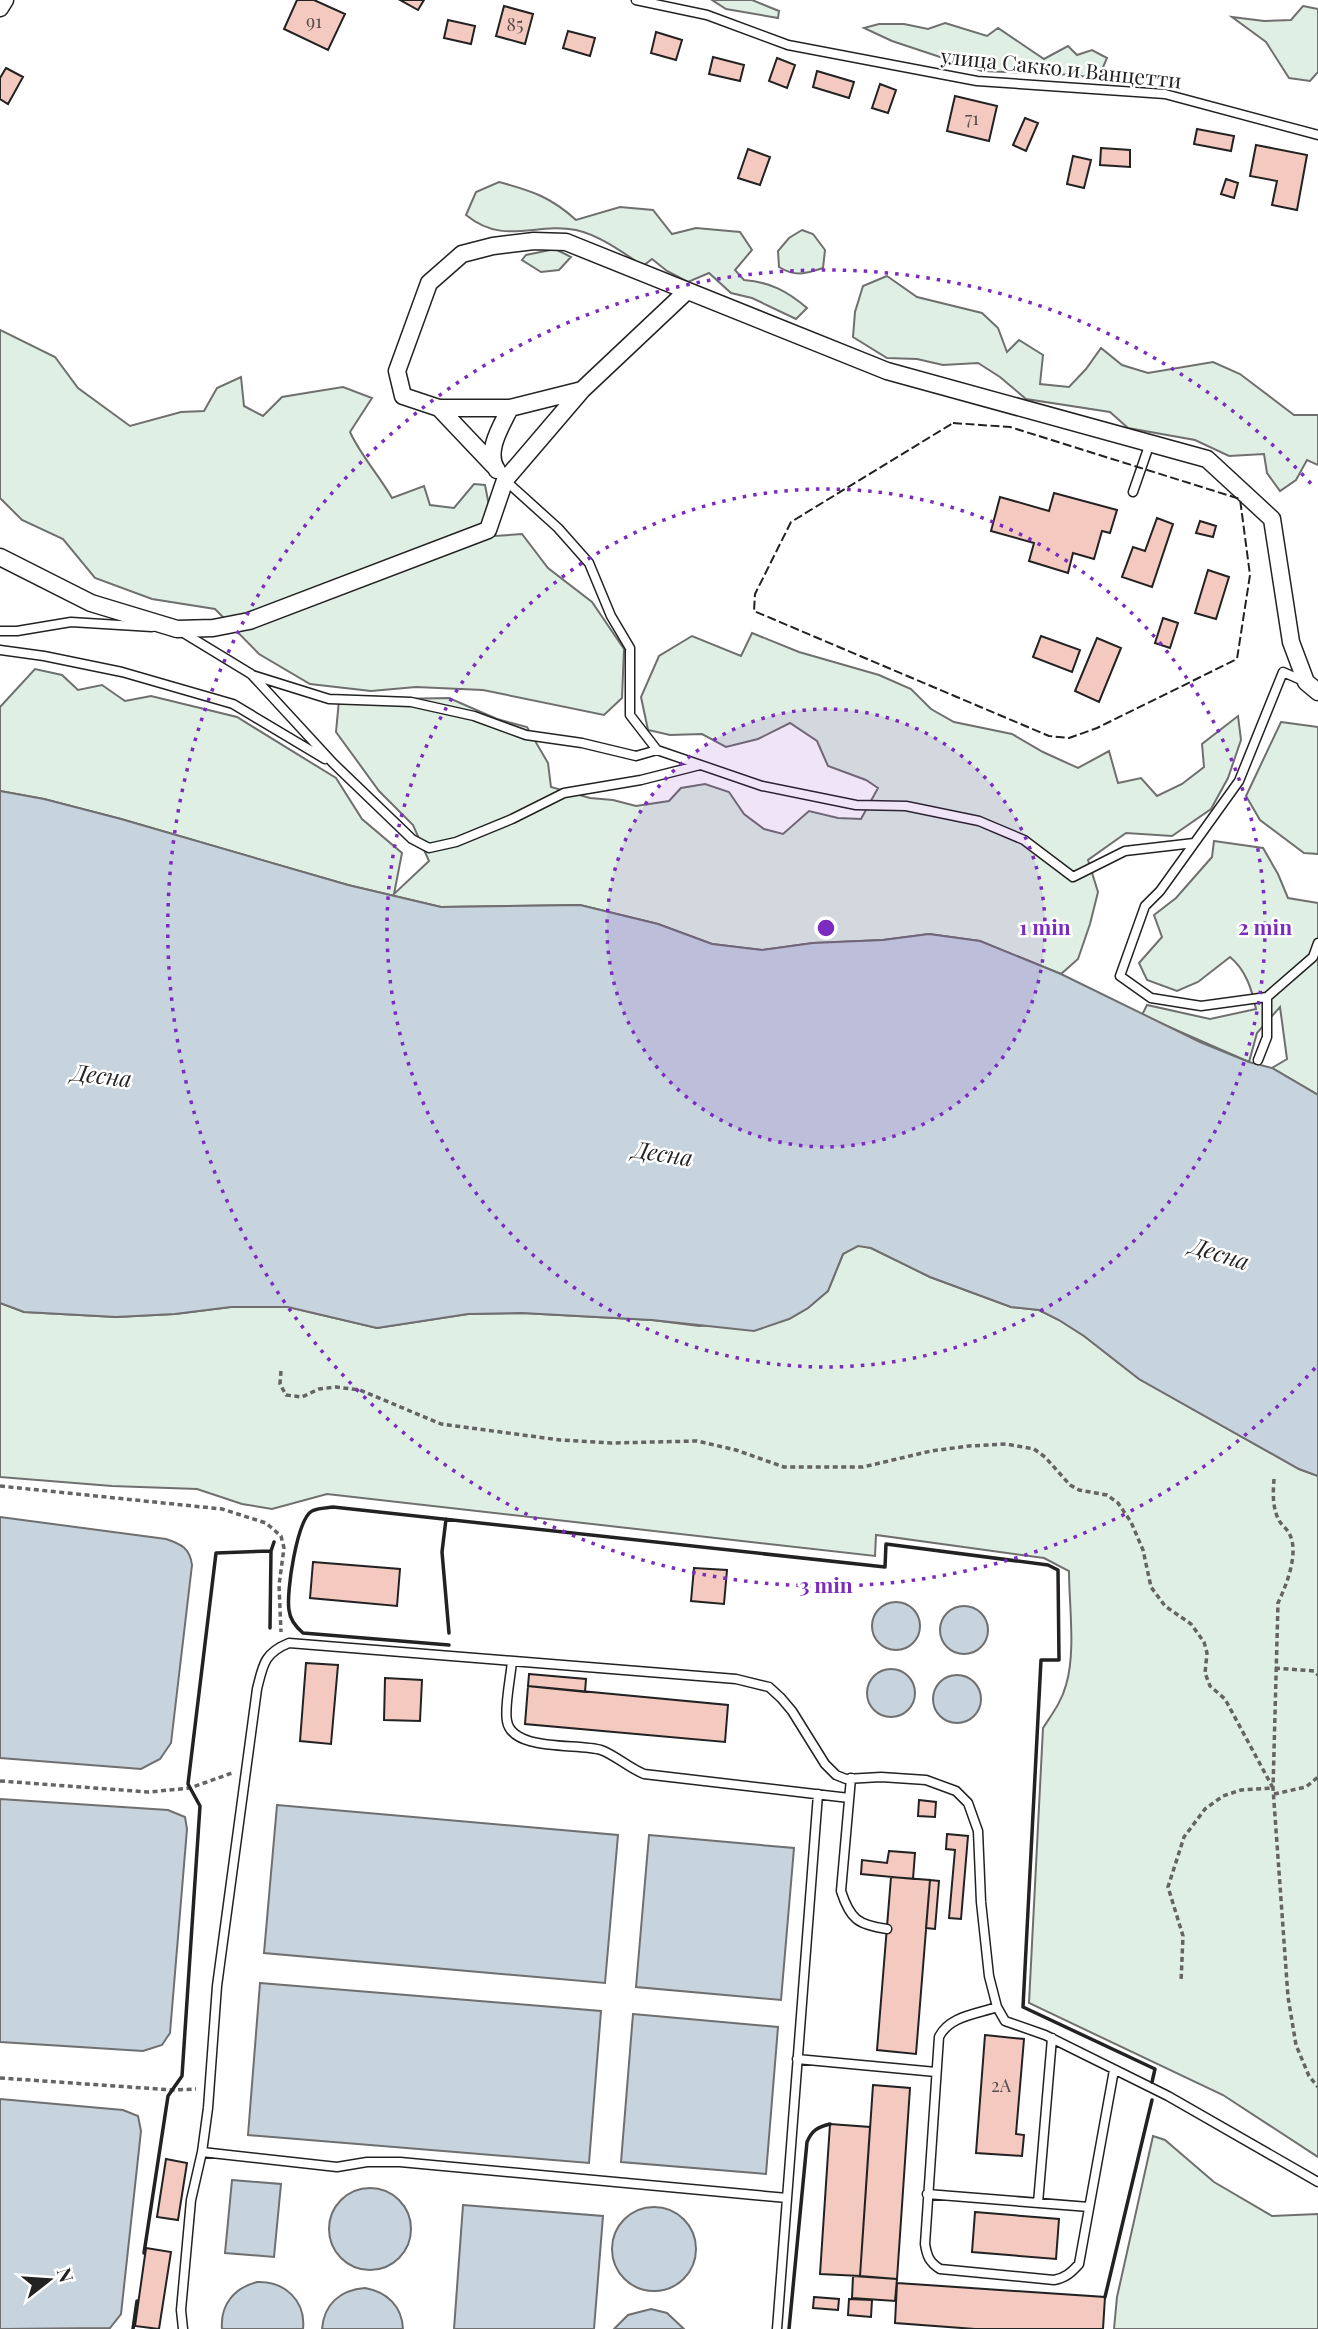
<svg xmlns="http://www.w3.org/2000/svg" width="1318" height="2329" viewBox="0 0 1318 2329" font-family="'Playfair Display',serif">
<style>
.green{fill:#e0efe3;stroke:#6f6f6f;stroke-width:2}
.water{fill:#c7d3dd;stroke:#6f6f6f;stroke-width:2}
.building{fill:#f3c9c0;stroke:#222;stroke-width:2}
.lines{fill:none;stroke-linecap:round;stroke-linejoin:round}
.lane-casing{stroke:#222;stroke-width:11}
.street-casing{stroke:#222;stroke-width:19}
.path{stroke:#646464;stroke-width:3.5;stroke-dasharray:5 3.5;stroke-linecap:butt}
.lane{stroke:#fff;stroke-width:8}
.street{stroke:#fff;stroke-width:16}
.fence{stroke:#222;stroke-width:2;stroke-dasharray:9 3.5;stroke-linecap:butt}
.wall{stroke:#222;stroke-width:3.5}
.ring{fill:none;stroke:#7b2cbf;stroke-width:3.5;stroke-dasharray:3.5 7}
.labels{text-anchor:middle;stroke-width:5;stroke-linejoin:round;paint-order:stroke}
.number-label{font-size:18px;fill:#564c4a}
.street-label{font-size:21px;fill:#222;stroke:#fff}
.water-label{font-size:23px;font-style:italic;fill:#222;stroke:#fff}
.centre{fill:#7b2cbf;stroke:#fff;stroke-width:3.5}
.ring-label{font-size:21px;text-anchor:middle;font-weight:bold;fill:#7b2cbf;stroke:#fff;stroke-width:5;stroke-linejoin:round;paint-order:stroke}
</style>
<rect width="100%" height="100%" fill="#fff"/>
<path class="green" d="M712,0H752L779,11L778,18L726,9Z
M1303,6L1318,9V72L1310,81L1289,78L1266,42L1232,17L1264,21L1291,20Z
M945,23L987,36L998,28L1044,59L1068,46L1077,55L1092,50L1107,58L1098,79L1075,75L982,71L892,41L864,28L879,24H904L928,29Z
M499,182C532,191 551,197 576,220L620,207L653,210L672,234L696,228L740,232L752,250L735,270L744,280C770,282 787,291 807,308L796,319L752,298L731,293L709,273L688,282L667,271L652,259L643,266C624,253 599,235 576,230C535,222 504,246 466,215L476,192Z
M802,230L813,234L825,250L823,268C805,274 795,277 779,267L778,251L789,238Z
M555,249L571,257L559,270L541,272L522,260L526,255Z
M887,276L917,297L982,313L998,328L1007,352L1019,340L1043,355L1040,384L1069,387L1086,369L1101,348L1122,365L1148,373L1213,362L1240,374L1294,415H1318V465L1307,460L1296,480L1280,491L1267,473L1264,454L1229,456L1195,440L1128,428L1110,412L1026,399L1000,377L978,363L943,365L917,359L887,358L853,337L855,312L863,286Z
M0,330L55,357L78,388L130,426L181,412L204,411L217,388L241,377L244,406L263,416L282,397L312,392L343,387L372,398L350,432C361,456 379,475 392,498L424,486L430,505L454,508L474,484L485,485L495,536L522,534L548,568L592,602L624,649L622,698L604,715L483,690L416,687L371,691L310,684L259,654L215,609L152,599L95,578L63,539L22,520L0,498Z
M752,633L799,652L879,675L911,689L931,709L954,722L1012,734L1043,752L1078,768L1109,751L1118,783L1141,778L1157,796L1182,784L1204,767L1202,744L1238,716L1241,740L1228,778L1211,809L1172,836L1126,833L1088,860L1098,892L1090,924L1078,959L1061,974L980,941L929,934L883,940L813,943L762,950L712,944L658,924L580,905L441,907L348,885L121,819L44,799L0,791V707L35,669L62,675L78,690L102,685L125,701L151,696L237,717L336,778L362,819L402,853L394,894L429,861L413,825L379,791L336,732L339,700L449,698L497,719L527,727L548,763L551,787L590,798L613,800L636,806L669,801L681,788L705,784L729,792L744,814L764,829L783,834L809,811L838,818L861,819L878,788L866,780L828,766L817,741L790,723L758,739L726,747L702,734L670,735L648,730L641,697L659,656L692,636L741,656Z
M1281,722L1318,727V854L1304,853L1260,820L1246,796Z
M1214,841L1263,848L1278,874L1288,898L1318,903V1095L1272,1068L1287,1059L1280,1007L1257,1033L1249,1062L1142,1015L1147,1005L1210,1019L1256,1009C1252,990 1246,970 1230,957L1198,982L1177,991L1147,980L1139,963L1162,937L1154,915L1176,898L1212,857Z
M858,1245L871,1248L930,1277L1011,1307L1039,1310L1059,1320L1084,1336L1139,1379L1299,1469L1318,1476V2157L1223,2095L1029,2003L1043,1728C1052,1714 1062,1701 1066,1685C1076,1652 1069,1605 1069,1571L1044,1558L876,1535L875,1556L327,1494L272,1509L242,1504L197,1489L112,1486L0,1477V1303L24,1312L116,1317L175,1314L231,1307H288L377,1328L468,1314L522,1313L652,1320L699,1326L789,1319L808,1308L828,1291L843,1254Z
M1153,2136L1165,2140L1214,2182L1272,2216L1318,2214V2329H1114L1117,2297Z"/>
<path class="water" d="M0,791L44,799L121,819L348,885L441,907L580,905L658,924L712,944L762,950L813,943L883,940L929,934L980,941L1061,974L1200,1042L1249,1062L1272,1068L1318,1095V1476L1299,1469L1139,1379L1084,1336L1059,1320L1039,1310L1011,1307L930,1277L871,1248L858,1246L843,1254L828,1291L808,1308L789,1319L754,1331L652,1320L522,1313L468,1314L377,1328L288,1307H231L175,1314L116,1317L24,1312L0,1303Z
M0,1517L166,1539C181,1544 190,1548 192,1565L171,1743L160,1759L141,1769L0,1758Z
M872 1626a24 24 0 1 1 48 0a24 24 0 1 1-48 0Z
M940 1630a24 24 0 1 1 48 0a24 24 0 1 1-48 0Z
M867 1693a24 24 0 1 1 48 0a24 24 0 1 1-48 0Z
M933 1699a24 24 0 1 1 48 0a24 24 0 1 1-48 0Z
M0,1799L168,1810L185,1817L187,1829L170,2033L162,2045L143,2051L0,2042Z
M277,1805L618,1835L605,1983L264,1953Z
M649,1835L794,1848L781,2000L636,1987Z
M260,1983L601,2011L589,2163L248,2135Z
M633,2014L778,2027L766,2174L621,2162Z
M0,2099L123,2110L138,2116L141,2131L121,2314L110,2328L0,2329Z
M232,2180L281,2184L274,2257L225,2253Z
M329 2229a41 41 0 1 1 82 0a41 41 0 1 1-82 0Z
M463,2205L603,2216L594,2329H454Z
M612 2249a42 42 0 1 1 84 0a42 42 0 1 1-84 0Z
M257,2282C285,2281 306,2301 303,2329H222C220,2305 234,2288 257,2282Z
M365,2288C387,2292 402,2306 403,2329H322C324,2304 340,2290 365,2288Z
M651,2309L667,2313L684,2329H614L628,2315Z"/>
<path class="building" d="M297,0H314L345,14L328,50L284,29Z
M400,0H424L418,10Z
M504,6L533,14L525,44L496,36Z
M448,20L475,26L471,44L444,38Z
M568,31L595,38L590,56L563,48Z
M656,32L682,40L676,60L651,53Z
M713,57L744,65L740,81L709,74Z
M777,58L795,65L787,88L769,81Z
M6,68L23,77L8,104L0,99V78Z
M817,71L854,82L849,98L813,87Z
M880,84L896,90L888,113L872,108Z
M955,96L997,106L989,141L947,131Z
M1025,118L1038,123L1026,151L1013,145Z
M1197,129L1234,136L1231,151L1194,144Z
M1256,145L1307,155L1297,210L1272,205L1277,181L1250,176Z
M1101,148L1130,150V167L1100,165Z
M748,149L770,157L760,185L738,178Z
M1073,156L1091,160L1084,188L1067,184Z
M1226,179L1238,183L1234,198L1221,194Z
M1054,493L1117,510L1110,533L1102,531L1094,559L1073,553L1068,573L1029,561L1034,543L991,531L1000,497L1049,511Z
M1157,518L1173,524L1152,587L1122,577L1133,547L1145,551Z
M1200,521L1216,526L1213,537L1196,533Z
M1208,570L1229,577L1216,619L1195,613Z
M1163,618L1178,623L1170,648L1155,643Z
M1041,636L1080,650L1072,672L1033,657Z
M1097,638L1121,648L1099,702L1075,691Z
M313,1562L400,1569L397,1606L310,1598Z
M694,1568L727,1570L724,1604L691,1601Z
M306,1663L338,1665L331,1744L300,1741Z
M529,1674L586,1679L585,1692L528,1686Z
M385,1678L422,1680L420,1721L384,1720Z
M528,1686L728,1705L725,1742L525,1724Z
M919,1800L936,1802L935,1817L918,1816Z
M947,1834L968,1836L961,1919L949,1918L955,1850L946,1849Z
M889,1851L915,1853L913,1879L861,1874L862,1860L887,1863Z
M891,1877L930,1880L916,2054L877,2050Z
M930,1880L939,1881L935,1929L926,1928Z
M985,2035L1024,2039L1016,2134L1024,2135L1022,2156L976,2153Z
M873,2085L910,2088L897,2279L860,2276Z
M830,2124L870,2127L860,2276L820,2274Z
M166,2159L187,2163L178,2220L157,2217Z
M975,2212L1059,2219L1056,2259L972,2252Z
M146,2248L171,2252L159,2329L135,2326Z
M853,2276L897,2279L895,2301L852,2298Z
M897,2283L1105,2297L1103,2329H975L895,2323Z
M814,2297L839,2299L838,2310L813,2308Z
M849,2299L872,2300L871,2317L848,2315Z"/>
<g class="lines">
<defs>
<path id="lane" d="M636,0L707,15L788,45L977,81L1165,94L1318,135
M506,481L558,528L589,563L611,616L630,648V715L657,750L762,786L856,805L906,806L979,821L1024,840L1073,877L1125,851L1194,843
M1133,492L1150,443
M0,631H17L71,622L152,627
M182,632L251,674L333,763L412,839L429,848L456,842L512,819L564,793L641,780L700,765
M0,650L44,656L122,672L233,704L325,759
M252,675L329,699L411,702L474,716L526,735L582,743L636,756L657,750
M1306,682L1283,672L1239,781L1160,891L1145,906L1120,976L1151,998L1201,1006L1267,997L1313,957L1318,943
M1258,1060L1267,1037V997
M512,1661C511,1675 504,1708 507,1721C512,1752 578,1743 601,1750C615,1755 629,1768 644,1774L849,1798
M851,1778L841,1891C850,1919 858,1925 887,1929
M997,2007C977,2014 949,2016 939,2037L925,2244C927,2256 929,2262 940,2269L1054,2280C1065,2278 1071,2273 1079,2264L1114,2070
M797,2059L936,2072
M202,2152L337,2167L367,2162H400L787,2198
M927,2194L1089,2207
M1038,2203L1052,2038
M183,2329L181,2310L191,2200L202,2152L208,2108L217,1986L257,1689C263,1665 264,1653 289,1643L736,1679L769,1687L781,1698L792,1711L825,1764L836,1775L846,1779L881,1777L926,1780L956,1791L968,1803L978,1831L981,1902L989,1976L997,2007L1005,2021L1045,2035L1168,2096L1318,2182
M777,2329L818,1794"/>
<path id="street" d="M0,8L5,0
M582,390L510,408H439L403,396L397,371L429,283L462,254L493,246L534,241L566,242L887,371L1207,459L1272,519L1291,642L1306,682L1318,692
M439,408L494,466
M497,470C484,452 502,425 510,408
M0,557L91,603L177,629L213,628L249,621L488,530L505,480L582,390L687,291"/>
</defs>
<use href="#lane" class="lane-casing"/>
<use href="#street" class="street-casing"/>
<path class="path" d="M281,1371L280,1384L286,1395L302,1397L319,1389L336,1387L360,1390L441,1424L560,1440L611,1443L697,1441L736,1450L784,1467H863L931,1451L969,1446L1006,1444L1034,1449L1045,1457L1070,1485L1079,1490L1107,1495L1118,1503L1131,1522L1143,1550L1151,1587L1165,1606L1191,1624L1204,1642L1207,1653L1205,1673L1210,1686L1225,1699L1273,1788L1241,1790L1223,1796L1205,1809L1184,1837L1168,1887L1183,1936L1181,1982
M1274,1479C1273,1493 1272,1509 1280,1522C1283,1526 1288,1530 1290,1535C1299,1554 1286,1586 1278,1603L1273,1788L1288,1997L1296,2045L1309,2076L1318,2087
M0,1486L222,1509L266,1523L281,1536L284,1548L279,1585L281,1632
M1275,1668L1314,1671L1318,1675
M0,1781L149,1792L190,1788L232,1773
M1274,1794L1306,1787L1318,1777
M0,2078L173,2090L196,2089"/>
<use href="#lane" class="lane"/>
<use href="#street" class="street"/>
<path class="fence" d="M953,423L1010,427L1240,499L1250,575L1237,659L1097,728L1069,738L1049,736L754,611L755,594L791,522Z"/>
<path class="wall" d="M446,1519L442,1552L449,1633
M270,1628L271,1551L274,1542
M449,1645L303,1633C296,1627 290,1620 289,1610C286,1593 297,1519 312,1511C317,1508 327,1508 333,1507L885,1567L886,1544L1048,1565L1058,1570L1059,1660H1041L1023,2007L1155,2069L1152,2082
M144,2253L168,2096L182,2076L200,1806L188,1784L216,1553L271,1551
M1105,2297L1152,2100
M133,2329L137,2301
M789,2329L807,2142C812,2130 818,2127 830,2124"/>
</g>
<circle cx="826" cy="928" r="219" fill="#7b2cbf" fill-opacity=".12"/>
<g class="ring">
<circle cx="826" cy="928" r="219"/>
<circle cx="826" cy="928" r="439"/>
<path d="M1315 1368A658 658 0 1 1 1315 488"/>
</g>
<g class="labels">
<g class="number-label">
<text x="314" y="28">91</text>
<text x="515" y="31">85</text>
<text x="972" y="125">71</text>
<text x="1001" y="2092">2А</text>
</g>
<g class="street-label">
<text transform="translate(1061 69) rotate(6)" y="7">улица Сакко и Ванцетти</text>
</g>
<g class="water-label">
<text transform="translate(102 1076) rotate(7)" y="8">Десна</text>
<text transform="translate(663 1154) rotate(9)" y="8">Десна</text>
<text transform="translate(1220 1254) rotate(18)" y="8">Десна</text>
</g>
</g>
<circle cx="826" cy="928" r="10" class="centre"/>
<g class="ring-label">
<text x="1045" y="935">1 min</text>
<text x="1265" y="935">2 min</text>
<text x="826" y="1593">3 min</text>
</g>
<g transform="translate(49 2280) rotate(73)" stroke="#ffffff" stroke-width="5" paint-order="stroke">
<path d="M0-5L12 26L0 18L-12 26Z" fill="#222222"/>
<text y="-10" font-size="19" font-weight="bold" text-anchor="middle" fill="#222222">N</text>
</g>
</svg>
